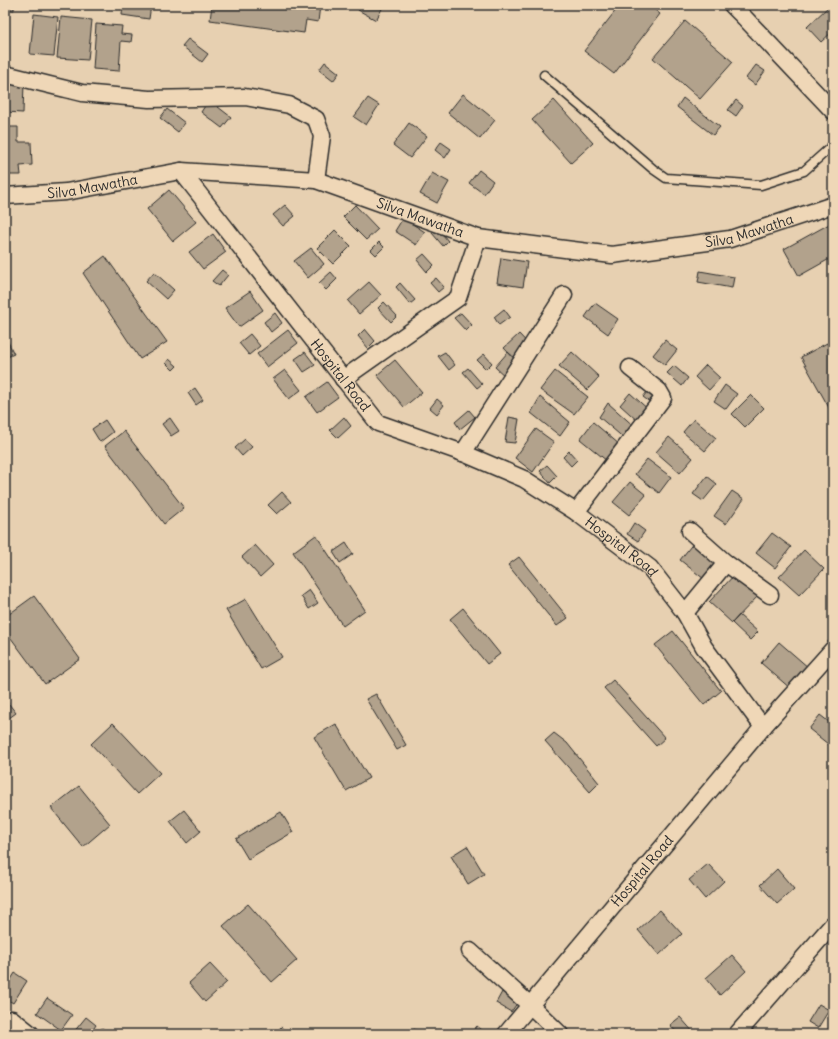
<svg xmlns="http://www.w3.org/2000/svg" width="838" height="1039" viewBox="0 0 838 1039" font-family="Delius,sans-serif">
<style>
.building{fill:#b2a28c;stroke:#2b2b2b}
.lines{fill:none;stroke-linecap:round;stroke-linejoin:round}
.lane-casing{stroke:#2b2b2b;stroke-width:11}
.street-casing{stroke:#2b2b2b;stroke-width:19}
.lane{stroke:#efd7b7;stroke-width:8}
.street{stroke:#efd7b7;stroke-width:16}
.labels{text-anchor:middle;stroke-width:3.5;stroke-linejoin:round;paint-order:stroke}
.street-label{font-size:14px;fill:#2b2b2b;stroke:#efd7b7}
</style>
<rect width="100%" height="100%" fill="#e7d0b1"/>
<filter id="ink" filterUnits="userSpaceOnUse"><feTurbulence type="fractalNoise" baseFrequency=".025" numOctaves="2"/><feDisplacementMap in="SourceGraphic" scale="8" xChannelSelector="R" yChannelSelector="G"/><feConvolveMatrix kernelMatrix="1 2 1 2 8 2 1 2 1" color-interpolation-filters="sRGB"/></filter>
<g filter="url(#ink)">
<path class="building" d="M5,5H14V10L5,9Z
M123,5H151L149,19L122,15Z
M212,5H320L318,22L306,20L304,33L210,20Z
M361,5H384L376,20L358,10Z
M620,5H649L660,14L614,74L584,51Z
M830,5H833V31L821,42L807,27Z
M34,14L58,17L54,56L30,54Z
M61,17L92,20L88,60L57,58Z
M685,21L733,62L700,99L653,58Z
M96,24L122,26L121,34L132,35L131,42L121,41L119,71L93,69Z
M188,39L208,54L202,62L182,46Z
M325,62L339,73L333,81L319,70Z
M756,65L765,71L755,85L746,78Z
M5,82L24,83L23,113L5,112Z
M463,94L495,120L480,139L448,113Z
M368,98L379,105L366,125L354,117Z
M683,98L720,127L713,135L677,107Z
M209,100L231,117L222,128L201,112Z
M554,100L593,143L571,163L532,120Z
M736,100L743,106L736,116L728,110Z
M167,109L185,123L178,132L160,118Z
M409,123L427,136L410,158L393,145Z
M5,127H18V142H31L32,165L20,166L21,175H5Z
M441,142L451,149L445,158L435,150Z
M479,170L493,181L484,194L469,183Z
M432,173L449,182L437,203L420,194Z
M169,190L196,222L173,241L147,209Z
M285,205L295,216L283,226L273,215Z
M355,205L378,229L366,240L343,217Z
M403,218L425,232L416,245L395,231Z
M833,222V257L799,276L784,249Z
M438,229L448,241L443,246L432,233Z
M335,230L351,246L333,264L317,248Z
M213,234L226,252L203,269L189,252Z
M379,242L384,247L376,255L371,250Z
M311,248L324,264L308,278L294,261Z
M424,254L434,265L427,272L417,260Z
M105,256L167,342L140,359L83,273Z
M501,258L527,262L523,287L497,283Z
M222,270L228,275L219,286L212,281Z
M700,271L734,277L732,288L698,282Z
M154,272L174,290L166,299L146,281Z
M331,272L337,279L326,290L319,283Z
M436,278L444,287L438,292L430,283Z
M369,282L381,295L359,314L348,301Z
M400,283L415,300L410,304L396,287Z
M250,291L263,310L239,327L225,308Z
M384,302L397,316L391,322L378,308Z
M595,303L618,319L608,334L585,317Z
M504,309L510,317L499,325L494,317Z
M275,313L282,323L271,332L264,322Z
M461,313L472,325L466,331L454,318Z
M365,329L375,341L368,348L358,336Z
M288,330L298,343L267,367L257,354Z
M250,334L260,346L249,355L239,343Z
M519,334L535,351L520,365L504,348Z
M5,336L14,354L5,358Z
M665,340L677,350L665,365L653,355Z
M827,343L833,353V415L801,357Z
M305,352L315,365L304,372L295,359Z
M445,352L455,365L449,370L438,356Z
M508,352L519,362L506,377L495,367Z
M572,352L599,377L587,390L559,366Z
M484,354L492,363L486,369L477,360Z
M169,359L177,366L173,370L166,363Z
M395,360L422,392L404,407L377,375Z
M706,365L720,378L709,390L695,377Z
M674,366L688,378L682,386L667,373Z
M468,368L482,384L477,388L463,372Z
M285,370L301,390L289,399L273,379Z
M555,371L588,397L574,414L540,390Z
M327,382L338,397L317,412L306,397Z
M725,385L737,394L726,409L714,401Z
M651,387L663,397L655,406L643,397Z
M195,388L203,400L196,405L188,393Z
M630,393L651,412L640,423L620,405Z
M751,395L764,408L745,427L732,414Z
M540,397L570,422L560,436L531,413Z
M437,399L444,405L437,414L430,408Z
M608,403L636,428L626,440L599,417Z
M469,410L475,417L460,429L455,422Z
M344,417L351,426L338,438L330,430Z
M509,417L519,419L515,443L505,442Z
M170,418L179,431L171,436L162,424Z
M694,419L716,438L705,451L683,432Z
M105,420L113,432L100,442L92,429Z
M593,422L620,445L607,461L580,439Z
M536,429L554,442L533,472L515,458Z
M124,431L184,508L164,524L105,446Z
M669,437L693,458L680,473L656,452Z
M245,439L252,447L242,456L235,448Z
M569,451L577,460L571,466L563,457Z
M647,459L671,477L659,493L635,474Z
M547,465L557,476L550,483L540,471Z
M707,476L717,484L703,501L693,494Z
M630,482L646,495L629,515L613,502Z
M732,491L744,499L726,524L714,516Z
M282,492L291,502L277,514L268,505Z
M634,523L645,531L638,541L627,534Z
M772,533L791,547L775,568L756,553Z
M316,535L365,610L343,626L293,552Z
M694,542L718,561L704,579L680,560Z
M346,543L353,554L340,563L333,552Z
M255,545L273,565L260,577L242,557Z
M804,550L824,569L799,595L779,577Z
M519,557L568,618L557,626L508,565Z
M737,572L760,594L732,623L709,602Z
M309,590L318,603L309,609L301,596Z
M34,596L80,659L45,684L5,630V617Z
M246,599L282,657L261,669L226,610Z
M463,608L500,654L487,664L450,619Z
M739,615L758,632L750,640L732,623Z
M673,631L721,691L704,705L655,645Z
M779,642L809,668L791,689L761,663Z
M613,680L665,738L656,746L604,688Z
M376,694L406,745L397,750L366,699Z
M5,699L16,713L5,721Z
M820,715L833,725V748L809,729Z
M113,723L160,773L137,794L91,744Z
M336,724L369,778L346,791L314,737Z
M554,733L567,743L599,783L590,792L545,741Z
M79,786L110,824L83,847L51,808Z
M184,810L201,831L187,843L170,821Z
M281,812L293,832L248,859L236,839Z
M467,846L484,874L468,884L451,856Z
M708,864L724,881L705,899L689,880Z
M777,869L794,889L777,904L760,885Z
M248,904L297,960L272,982L223,926Z
M660,910L682,934L659,955L638,930Z
M732,955L746,971L720,995L706,978Z
M210,964L227,982L205,1002L189,983Z
M15,973L27,981L13,1003L5,998V989Z
M502,992L518,1002L511,1012L496,1003Z
M47,998L72,1015L61,1030L37,1013Z
M819,1004L829,1010L818,1028L808,1022Z
M86,1017L96,1025L90,1034H74L73,1033Z
M680,1017L695,1034H678L670,1025Z
M477,1026L487,1034H470Z
M281,1027L289,1034H275Z
M102,1028L110,1034H97Z
M414,1029L421,1034H410Z"/>
<g class="lines">
<defs>
<path id="lane" d="M544,75L653,169L666,178L761,185L804,171L833,145"/>
<g id="street">
<path d="M732,5L741,14L833,111"/>
<path d="M5,74L82,93L149,99L245,97L289,105L316,119L322,136L316,180"/>
<path id="s1" d="M181,171L378,423L463,453L524,479L576,512L650,568L685,613L704,647L763,727L506,1034"/>
<path id="s2" d="M5,196L66,192L181,171L316,180L478,238L612,255L730,239L833,205"/>
<path d="M343,379L458,298L478,238"/>
<path d="M463,453L564,295"/>
<path d="M576,512L663,398L659,391L630,368"/>
<path d="M690,531L726,563L770,595"/>
<path d="M685,613L726,563"/>
<path d="M763,727L833,649"/>
<path d="M470,951L530,1005L560,1034"/>
<path d="M12,1019L31,1034"/>
<path d="M737,1034L833,924"/>
</g>
</defs>
<use href="#lane" class="lane-casing"/>
<use href="#street" class="street-casing"/>
<use href="#lane" class="lane"/>
<use href="#street" class="street"/>
</g>
</g>
<g class="labels">
<g class="street-label">
<text dy="5" stroke="none"><textPath href="#s2" startOffset="88">Silva Mawatha</textPath></text>
<text dy="5" stroke="none"><textPath href="#s2" startOffset="424">Silva Mawatha</textPath></text>
<text dy="5" stroke="none"><textPath href="#s2" startOffset="760">Silva Mawatha</textPath></text>
<text dy="5" stroke="none"><textPath href="#s1" startOffset="259">Hospital Road</textPath></text>
<text dy="5" stroke="none"><textPath href="#s1" startOffset="595">Hospital Road</textPath></text>
<text transform="translate(642 871) rotate(-50)" y="5">Hospital Road</text>
</g>
</g>
<rect width="838" height="1039" fill="none" stroke="#efd7b7" stroke-width="20"/>
<rect x="10" y="10" width="818" height="1019" fill="none" stroke="#2b2b2b" stroke-width="1.5" filter="url(#ink)"/>
</svg>
